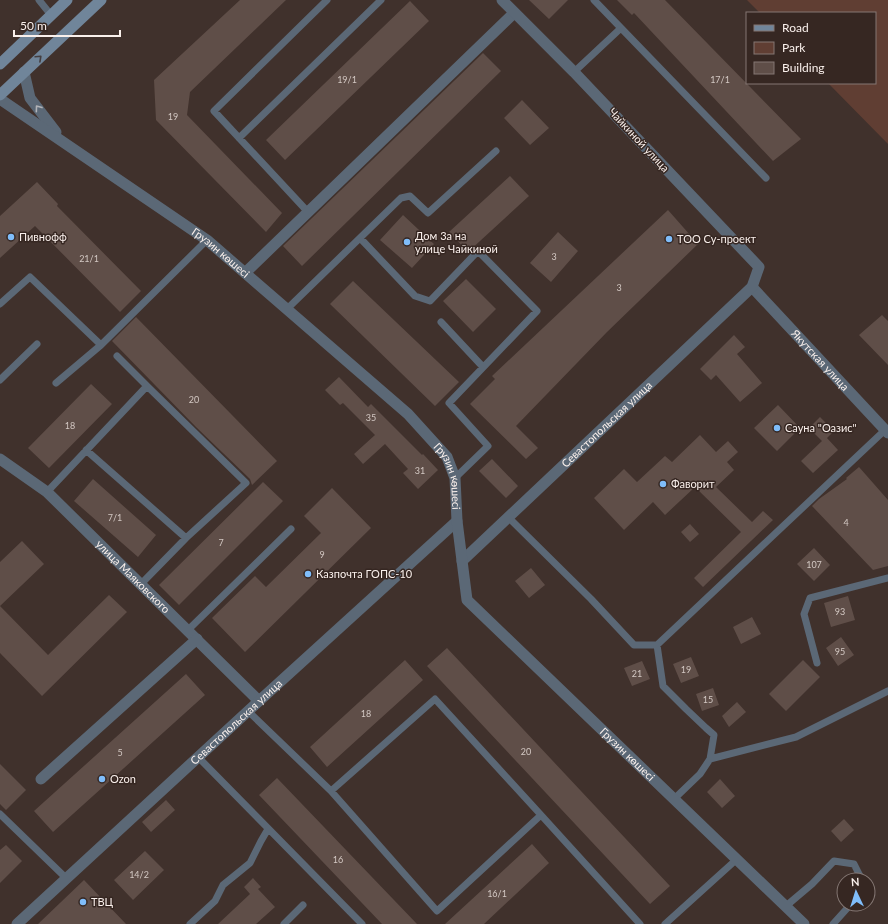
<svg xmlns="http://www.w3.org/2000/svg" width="888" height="924" viewBox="0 0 888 924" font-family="Lato,sans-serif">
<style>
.green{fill:#603e33}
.building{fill:#5f4e48}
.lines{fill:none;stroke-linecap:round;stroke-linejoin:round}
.service{stroke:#5b6876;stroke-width:7}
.minor{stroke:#5b6876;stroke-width:11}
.tertiary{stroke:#5b6876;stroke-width:11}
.secondary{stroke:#70859a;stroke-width:11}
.oneway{stroke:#443e40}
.oneway2{stroke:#b2b3b7}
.poi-dot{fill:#7fbdfa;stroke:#362722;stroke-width:1.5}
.labels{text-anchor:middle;stroke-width:3;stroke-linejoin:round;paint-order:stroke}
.number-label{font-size:9px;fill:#d3c8c3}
.street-label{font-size:11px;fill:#faf0ec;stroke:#362722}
.poi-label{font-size:11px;fill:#faf0ec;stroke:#362722;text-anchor:start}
</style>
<rect width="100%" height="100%" fill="#40312c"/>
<path class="green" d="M747,0H888V144L828,83H875V13H760Z"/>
<path class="building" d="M240,0H286L190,92L187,115L282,213L266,232L156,120L154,80Z
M529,0H568L549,19Z
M617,0H665L801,139L773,161L634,13L632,15Z
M410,1L429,21L285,160L266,140Z
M483,53L501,71L302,266L283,246Z
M522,100L549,128L530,145L504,118Z
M510,176L529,196L468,252L449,232Z
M37,182L58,204L57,206L141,291L120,312L35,226L0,258V216Z
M668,210L698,244L607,332L516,426L538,448L526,459L470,404L495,379L492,376Z
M403,215L434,244L412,268L380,240Z
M558,232L578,251L551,282L530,263Z
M466,279L496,309L473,332L443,301Z
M353,281L459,382L435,406L330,304Z
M882,315L888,321V365L859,335Z
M136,317L277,461L252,485L250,479L196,427L112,341Z
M734,335L745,347L737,354L762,383L740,402L716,375L711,380L700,369Z
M339,377L368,407L371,404L422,455L423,454L438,470L418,489L403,473L408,469L385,444L363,464L354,454L375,435L343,403L340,405L325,390Z
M91,384L112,404L49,468L28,448Z
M778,405L800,428L777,451L754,428Z
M820,417L834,431L827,438L838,450L813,473L801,461L822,441L809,428Z
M700,435L716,452L728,441L738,452L727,462L734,470L716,487L752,522L763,511L773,520L703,587L694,578L741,532L695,487L665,515L653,502L624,530L594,498L624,469L637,482L665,456L672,462Z
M492,459L518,486L506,498L479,471Z
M859,467L888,500V566L873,570L812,506L819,499L847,479L846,478Z
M93,479L156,535L138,557L74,501Z
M263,482L283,501L179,605L159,585Z
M332,488L371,528L245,652L212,618L255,576L266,587L321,533L304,516Z
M690,524L699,534L690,542L681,532Z
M22,541L44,564L0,606V562Z
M814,548L830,565L814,581L797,564Z
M531,568L545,585L529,598L515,581Z
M109,595L127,612L42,696L0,653V606L48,655Z
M848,596L855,620L831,627L824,603Z
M752,617L761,634L741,644L733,627Z
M841,637L854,655L838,666L826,648Z
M447,648L670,886L650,904L427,666Z
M691,657L699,676L681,683L673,664Z
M405,660L423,680L327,767L310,747Z
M803,660L820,677L786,711L769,694Z
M642,661L650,679L632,686L624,668Z
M186,674L205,695L53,832L34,811Z
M713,688L719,705L702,711L696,694Z
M737,702L746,712L729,727L722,716Z
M0,764L26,790L6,810L0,804Z
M277,778L417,924H382L259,795Z
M720,779L735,796L722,808L707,792Z
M166,800L175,810L151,832L142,822Z
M844,819L854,830L841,842L831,831Z
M532,844L549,863L484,924H445Z
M6,845L22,861L0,883V850Z
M145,851L164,870L133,900L114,880Z
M253,878L261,887L258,889L275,907L256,924H218L250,894L244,887Z
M84,880L126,924H38Z"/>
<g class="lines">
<path class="service" d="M39,0L51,15
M621,28L766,178
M574,72L621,28L594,0
M239,138L381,0
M308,212L214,111L327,0
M360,238L415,296L430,301L478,251L537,311L449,403L488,446L455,478
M0,304L30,277L101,345L207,240
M287,309L401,198L410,196L428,213L496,151
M441,322L483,367
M117,356L147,386
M0,380L37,344
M56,383L101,345
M86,450L186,538
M47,492L147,386L246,483L186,538L141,584
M509,518L591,599L634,645H657L885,430
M188,630L291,529
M657,645L663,686L686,709L706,728L714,735L710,759L700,774L674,799
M817,663L804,614L810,598L888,578
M248,711L331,791L435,699L541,815L640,924
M198,757L362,924
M710,759L796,737L888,691
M331,791L437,911L541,815
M0,814L66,878
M786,906L812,884L834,861L854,864L862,880
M190,924L215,901L223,885L250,863L261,841L268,829
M284,924L303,905
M665,924L737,859
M833,924L851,904"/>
<g class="minor">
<path d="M245,273L514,13"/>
<path id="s1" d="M752,287L888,433"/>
<path id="s2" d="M0,459L47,492L259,701"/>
<path id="s3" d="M462,561L752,287L759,267L574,72L502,0"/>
<path d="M41,779L197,639"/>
<path id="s4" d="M17,924L259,701L457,521"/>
</g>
<g class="tertiary">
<path d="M24,72L30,98L56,132"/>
<path id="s5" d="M0,99L207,240L408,414L447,457L455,478L457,521L467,600L804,924"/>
</g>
<path class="secondary" d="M0,64L67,0
M0,95L101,0"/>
</g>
<defs><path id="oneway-chevron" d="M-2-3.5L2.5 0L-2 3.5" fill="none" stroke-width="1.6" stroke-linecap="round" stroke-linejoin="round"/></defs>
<use class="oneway" href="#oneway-chevron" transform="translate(39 58) rotate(-43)"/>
<use class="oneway2" href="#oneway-chevron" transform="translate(38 108) rotate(-126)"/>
<g class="poi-dot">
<circle cx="11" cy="237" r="4"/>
<circle cx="669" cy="239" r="4"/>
<circle cx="407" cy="242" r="4"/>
<circle cx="777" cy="428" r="4"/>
<circle cx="663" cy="484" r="4"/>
<circle cx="308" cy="574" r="4"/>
<circle cx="102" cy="779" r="4"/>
<circle cx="83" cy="902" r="4"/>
</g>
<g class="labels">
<g class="number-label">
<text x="347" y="83">19/1</text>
<text x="720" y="83">17/1</text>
<text x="173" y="120">19</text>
<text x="554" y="260">3</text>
<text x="89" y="262">21/1</text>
<text x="619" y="291">3</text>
<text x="194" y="403">20</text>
<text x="371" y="421">35</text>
<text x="70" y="429">18</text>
<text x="420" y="474">31</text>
<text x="115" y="521">7/1</text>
<text x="846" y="526">4</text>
<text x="221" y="546">7</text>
<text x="322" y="558">9</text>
<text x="814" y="568">107</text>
<text x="840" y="615">93</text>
<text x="840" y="655">95</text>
<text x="686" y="673">19</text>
<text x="637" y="677">21</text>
<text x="708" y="703">15</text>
<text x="366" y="717">18</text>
<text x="526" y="755">20</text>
<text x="120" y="756">5</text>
<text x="338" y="863">16</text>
<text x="139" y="878">14/2</text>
<text x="497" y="897">16/1</text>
</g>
<g class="street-label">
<text transform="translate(639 140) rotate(47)" y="4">Чайкиной улица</text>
<text dy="4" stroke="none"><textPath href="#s5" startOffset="269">Грузин көшесі</textPath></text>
<text dy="4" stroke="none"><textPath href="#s1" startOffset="100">Якутская улица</textPath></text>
<text dy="4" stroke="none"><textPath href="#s3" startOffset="199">Севастопольская улица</textPath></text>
<text dy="4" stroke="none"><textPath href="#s5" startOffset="593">Грузин көшесі</textPath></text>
<text dy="4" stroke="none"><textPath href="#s2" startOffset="178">улица Маяковского</textPath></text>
<text dy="4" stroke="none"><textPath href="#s4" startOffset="298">Севастопольская улица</textPath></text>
<text dy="4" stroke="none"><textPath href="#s5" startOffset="942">Грузин көшесі</textPath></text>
</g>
<g class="poi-label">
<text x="415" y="240">Дом 3а на<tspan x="415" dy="13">улице Чайкиной</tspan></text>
<text x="19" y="241">Пивнофф</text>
<text x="677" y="243">ТОО Су-проект</text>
<text x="785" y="432">Сауна "Оазис"</text>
<text x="671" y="488">Фаворит</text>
<text x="316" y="578">Казпочта ГОПС-10</text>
<text x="110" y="783">Ozon</text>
<text x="91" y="906">ТВЦ</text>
</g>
</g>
<rect x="746" y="12" width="130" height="72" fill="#362722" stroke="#847773"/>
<rect x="754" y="25" width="20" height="6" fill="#70859a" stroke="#847773"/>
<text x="782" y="32" font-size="12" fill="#faf0ec">Road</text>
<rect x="754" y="42" width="20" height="12" fill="#603e33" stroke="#847773"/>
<text x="782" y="52" font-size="12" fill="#faf0ec">Park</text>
<rect x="754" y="62" width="20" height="12" fill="#5f4e48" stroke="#847773"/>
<text x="782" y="72" font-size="12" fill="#faf0ec">Building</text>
<g transform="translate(856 892) rotate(356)"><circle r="19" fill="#362722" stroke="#847773"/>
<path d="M0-3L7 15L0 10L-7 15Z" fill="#7fbdfa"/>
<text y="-6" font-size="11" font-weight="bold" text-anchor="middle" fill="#faf0ec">N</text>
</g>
<path d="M14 30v6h106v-6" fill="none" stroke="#faf0ec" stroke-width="2"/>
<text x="20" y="30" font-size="12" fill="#faf0ec" stroke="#362722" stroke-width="3" paint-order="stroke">50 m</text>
</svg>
